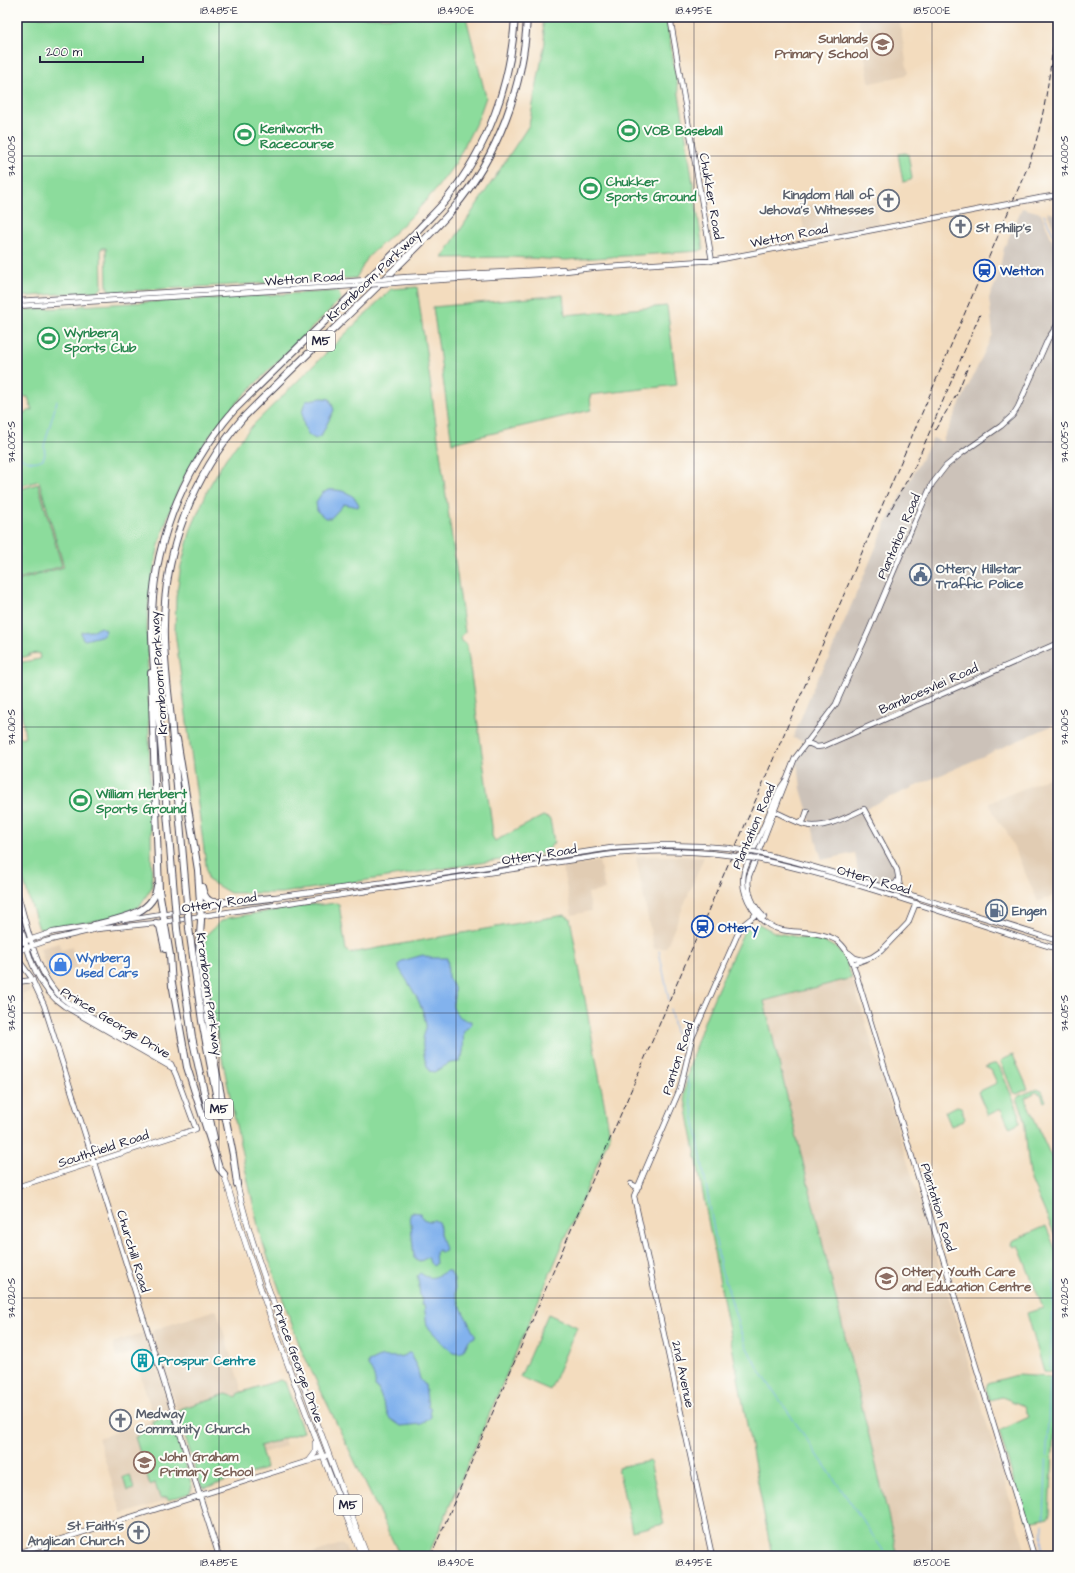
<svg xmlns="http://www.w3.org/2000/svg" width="1075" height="1573" viewBox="0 0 1075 1573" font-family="'Architects Daughter',sans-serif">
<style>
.built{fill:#e1ccb3}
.industrial{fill:#ccc2b9}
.green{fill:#8cdc9c;stroke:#577f6c}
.water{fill:#82b2ed;stroke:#526a94}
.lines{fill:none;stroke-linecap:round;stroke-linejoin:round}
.stream{stroke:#82b2ed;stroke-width:1}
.secondary-casing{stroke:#413e4f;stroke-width:6}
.primary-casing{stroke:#413e4f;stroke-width:6}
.highway-casing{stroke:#413e4f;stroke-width:8}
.secondary{stroke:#fff;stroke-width:4.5}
.primary{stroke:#fff;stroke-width:5}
.highway{stroke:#fff;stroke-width:6}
.rail{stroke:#22223b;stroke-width:1;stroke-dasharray:6 3;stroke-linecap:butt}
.secondary-bridge-casing{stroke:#413e4f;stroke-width:6;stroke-linecap:butt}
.highway-bridge-casing{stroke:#413e4f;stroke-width:8;stroke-linecap:butt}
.secondary-bridge{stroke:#fff;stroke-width:4.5}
.highway-bridge{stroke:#fff;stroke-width:6}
.ticks{fill:none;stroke:#22223b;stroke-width:1;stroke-opacity:0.45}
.labels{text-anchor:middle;stroke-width:4;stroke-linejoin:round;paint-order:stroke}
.shield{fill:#fdfcf7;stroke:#646373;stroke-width:1}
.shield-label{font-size:12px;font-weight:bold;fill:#22223b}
.education-label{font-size:13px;font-weight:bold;fill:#785e54;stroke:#fdfcf7;text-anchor:start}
.leisure-label{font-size:13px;font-weight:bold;fill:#27864d;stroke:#fdfcf7;text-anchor:start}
.worship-label{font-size:13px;font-weight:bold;fill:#5b616d;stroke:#fdfcf7;text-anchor:end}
.street-label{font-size:13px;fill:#22223b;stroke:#fdfcf7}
.transit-label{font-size:13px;font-weight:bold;fill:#164399;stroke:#fdfcf7;text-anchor:start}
.service-label{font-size:13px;font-weight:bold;fill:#4e5e75;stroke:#fdfcf7;text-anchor:start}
.shop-label{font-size:13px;font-weight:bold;fill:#366cbe;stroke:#fdfcf7;text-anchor:start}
.culture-label{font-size:13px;font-weight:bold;fill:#0d838f;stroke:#fdfcf7;text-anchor:start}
.neatline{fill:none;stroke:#22223b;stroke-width:1.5}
.ticks-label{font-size:10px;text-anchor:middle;fill:#22223b}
</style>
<rect width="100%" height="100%" fill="#fdfcf7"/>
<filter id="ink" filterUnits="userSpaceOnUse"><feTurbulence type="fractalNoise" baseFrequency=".025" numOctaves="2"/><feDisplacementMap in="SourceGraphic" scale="8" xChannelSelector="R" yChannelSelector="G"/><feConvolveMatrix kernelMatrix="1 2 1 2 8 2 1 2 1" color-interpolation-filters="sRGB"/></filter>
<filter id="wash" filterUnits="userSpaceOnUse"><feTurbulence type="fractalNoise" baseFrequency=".012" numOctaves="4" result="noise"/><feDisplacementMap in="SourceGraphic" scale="16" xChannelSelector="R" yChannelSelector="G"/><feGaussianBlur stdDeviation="0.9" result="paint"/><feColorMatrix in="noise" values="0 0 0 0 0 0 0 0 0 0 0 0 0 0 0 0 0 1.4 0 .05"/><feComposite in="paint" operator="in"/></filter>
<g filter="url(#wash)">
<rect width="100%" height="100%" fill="#f3dcbe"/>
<path class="built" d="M858,17H899L908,73L906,75L872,83L869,81Z
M875,201L880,228L807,243L799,206L816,203L819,218L861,210L860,205Z
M1058,774V894L1038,902L1006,830L998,822L989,803Z
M640,856H681L704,857L666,948L654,949L636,858Z
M599,861L605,890L588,893L591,911L572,915L562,866H574Z
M60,943L61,950L72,947L77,969L48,975L40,948Z
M852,978L1027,1556H898L764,1000Z
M26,985L33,991L22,994L25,1003L17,1006V986Z
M215,1310L217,1311L242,1391L280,1380L285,1382L303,1432L284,1438L286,1446L262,1453L266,1467L265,1469L205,1488L201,1486L152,1332L153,1330Z
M145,1332L146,1334L170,1409L153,1415L133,1353L117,1358L113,1345L115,1342Z
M168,1415L170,1416L194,1490L193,1492L124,1514H122L98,1438Z
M341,1544L345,1546L349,1556H304Z"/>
<path class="industrial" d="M1022,208L1041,213L1058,255V723L864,809L897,870L898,881L883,887L859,880L855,853L822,860L801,789L799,771L795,758L806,742L793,738L815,683L827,662L888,519L933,438L942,442L993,334L989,298L998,277L1004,248Z
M1047,212L1058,215V238Z"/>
<path class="green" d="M17,17H466L486,97L479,117L455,164L436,189L412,216L368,257L356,278L110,292L107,286L106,248H101L102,287L99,291L17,297Z
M542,17H666L683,118L703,249L699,251L566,260L510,257L442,258L529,125L545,42Z
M905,153L908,154L912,178L911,180L903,182L898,154Z
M417,287L465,632L461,637L462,641L467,645L492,826V836L495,841L543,816L550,819L554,842L546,853L282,893H230L208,880L175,632L176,597L181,566L191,529L210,485L226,458L252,426L391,289Z
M338,291L341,299L243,396C181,461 152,535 147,625L152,887L139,907L108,919L39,929L17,861V738L25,737L17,684V663L40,659L39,653L29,654L30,656L17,658V605L18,604L17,583L20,582V580L64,567L39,481L17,487V415L32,410L28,397H17V310L79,307V306Z
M563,295L565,315L667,306L677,385L590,395L591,410L452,443L433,307Z
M38,484L62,566L18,579L17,574V517H19L17,509V490Z
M336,903L339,904L346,950L350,953L564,915L570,918L610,1135L428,1556H400L300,1347L260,1235L244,1163L204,972L202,956L206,935L220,922L228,918L313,904L320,905Z
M757,923L776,933L825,942L836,948L845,958L852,978L764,1001L898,1556H772L684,1094C693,1037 720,984 744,931Z
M1013,1055L1028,1089L1017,1094L1013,1092L1001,1062L1002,1060Z
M993,1064H996L999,1066L1019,1113L1020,1123L1010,1128L1001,1109L988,1115L978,1092L997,1083L991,1070L985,1067Z
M1037,1089L1042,1091L1046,1101L1044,1102L1041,1094L1036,1092L1025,1098L1058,1172V1242L1031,1180L1028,1160L1024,1116L1017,1099L1019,1096Z
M957,1106L961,1107L965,1119L963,1121L951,1126L945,1112Z
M1046,1226L1058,1256L1057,1368C1055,1373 1050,1373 1044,1372L1027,1313L1043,1308L1018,1245L1014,1247L1011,1245L1012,1241Z
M548,1314L577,1327L550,1390L520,1377Z
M1017,1375L1051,1377L1055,1379L1056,1384L1050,1514L1048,1518L1030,1522L1025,1519L999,1431L1029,1417L1024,1406L1002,1397L989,1400L986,1388L988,1383Z
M280,1380L285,1382L303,1432L260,1446L266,1467L265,1469L205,1488L201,1486L177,1411L183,1408L226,1394L237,1397L239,1393Z
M168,1416L170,1417L173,1424L192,1486L190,1493L168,1500L167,1497L160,1498L155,1483L150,1485L135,1437L138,1436V1434L154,1429L152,1421Z
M650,1461L664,1524L632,1531L618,1467Z
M130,1475L134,1489L127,1491L123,1477Z"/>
<path class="water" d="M322,398L330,399L334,410L321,436L315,439C313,437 311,437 309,435C302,427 299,406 308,400Z
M329,490C341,489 354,493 359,505L358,507L344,504L331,518H325L317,511L316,502L322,493Z
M101,627L106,630L104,635L85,640L82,638L81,632L91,631Z
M423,955L430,958H447C449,965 447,971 448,977C450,981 453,984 454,988C455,994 454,998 453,1003C451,1012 463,1021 471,1021V1025L464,1031C462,1041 466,1053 459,1062L450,1063L434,1072L429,1071C425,1062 422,1049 423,1040C423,1035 427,1029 426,1025C423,1003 410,986 399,968V964L402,961Z
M412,1212L420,1213L423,1219L429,1221L434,1220L438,1222L440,1227V1234L445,1249L444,1252H441L438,1250L435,1252L436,1264L433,1266L430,1263L428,1257L419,1262L414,1258L410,1214Z
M446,1271H449C456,1278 454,1286 456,1295C460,1308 468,1320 473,1332L475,1334V1337L469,1340L464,1350L460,1353L453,1352L446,1347L427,1326L424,1305H421L422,1301C418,1293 420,1284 417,1276L420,1273C431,1281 436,1277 446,1271Z
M408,1353H412V1358L417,1367L420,1379L425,1385L428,1407L430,1408L431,1417L422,1424L401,1426L389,1418L378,1389L375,1387C376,1380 373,1371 368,1366V1362C372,1361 376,1358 380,1357C388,1355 402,1360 408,1353Z"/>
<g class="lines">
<path class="stream" d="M1044,214L1058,245
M17,455C25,461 34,464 43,459L45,454L44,446L57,401
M659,951L669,1000
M670,1009L679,1049
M680,1059L683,1067
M687,1078L721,1270C730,1291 734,1314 742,1336C747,1350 756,1364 764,1377L887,1556
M1050,1370L1054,1281
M1044,1518L1050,1378
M1042,1556L1043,1524"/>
</g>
</g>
<g filter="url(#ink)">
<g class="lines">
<defs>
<path id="secondary" d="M670,17L712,261
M1040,198L1058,195
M407,277L563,269
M406,282L540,274L592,268L717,260L987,208
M17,301L339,282
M17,306L338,287
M806,742L817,747L824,746L1058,643
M786,780L779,790C771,809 763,828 755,846C751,855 747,863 744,872C739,895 758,926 782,930C799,933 820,931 836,940C845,946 849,955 853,964L1034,1556
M771,810C783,815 795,822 806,825C823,830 849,816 864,809L897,870L900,887L904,893
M799,822L804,820L807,811
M759,853L796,862L921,898L1058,941
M757,859C860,881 958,919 1058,949
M886,887L896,883L899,878
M17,892C28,927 36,980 67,1002L171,1064L176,1075L196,1129L17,1187
M268,898L415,878L611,848L664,845L701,846L729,848
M17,913C27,947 33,985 64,1006L174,1069
M764,917C753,906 746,891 749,876L795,758L836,704L869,630L912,528L932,484L946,466L962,453L1001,426L1013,415L1018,407L1048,339L1058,324
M124,920L223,904
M17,944L53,932L97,925
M17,951L46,941L97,929L156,923L606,855C646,850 686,850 727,855
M849,953L855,958L863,960
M17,958L31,977L44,1005L219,1556
M853,964L872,957L881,951L908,923L916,903
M17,982L33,980
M631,1184L635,1186H639
M17,1553L328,1455
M712,1556L634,1196L680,1089L692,1038L739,931L744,924L759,912"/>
<path id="primary" d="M224,1174C262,1304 312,1430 362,1556
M237,1184C250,1241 271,1296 291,1351C316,1420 341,1488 367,1556
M309,1461L315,1453V1443"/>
<path id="highway" d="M151,673L159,890L170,955L172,986
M177,739L198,870L201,920L199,952L204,989L215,1065L233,1155L237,1184
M202,887C203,892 204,898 210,901C218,905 259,899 271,898
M187,903C182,845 177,787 172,729C169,695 163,660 164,626C164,549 193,477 242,419C288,372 335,328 381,283C405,258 431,235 453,209C498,156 524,86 527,17
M175,905C170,847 165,790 160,732C157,700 153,668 152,636C149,552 180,473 234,410L417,231C426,221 437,211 446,200C488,148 511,84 515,17
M156,923L160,926L165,949
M94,925C117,919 154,915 157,886
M189,928L202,1021L220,1115
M177,929L192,1037L214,1138
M172,983L187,1067L219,1168L224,1174"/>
</defs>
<use href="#secondary" class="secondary-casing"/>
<use href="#primary" class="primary-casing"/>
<use href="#highway" class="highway-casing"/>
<use href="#secondary" class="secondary"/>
<use href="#primary" class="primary"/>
<use href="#highway" class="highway"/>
<path class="rail" d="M935,430L957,394L969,364
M887,516L915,466L981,312
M431,1556L1028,166C1046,118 1050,67 1057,17"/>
<defs>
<path id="secondary-bridge" d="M987,208L1040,198
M339,282L407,277
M338,287L406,282
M729,848L759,853
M727,855L757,859"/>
<path id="highway-bridge" d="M187,903L189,928
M175,905L177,929"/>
</defs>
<use href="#secondary-bridge" class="secondary-bridge-casing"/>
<use href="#highway-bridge" class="highway-bridge-casing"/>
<use href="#secondary-bridge" class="secondary-bridge"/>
<use href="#highway-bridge" class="highway-bridge"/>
</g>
</g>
<path class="ticks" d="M219,17V1556M456,17V1556M694,17V1556M932,17V1556M17,156H1058M17,442H1058M17,727H1058M17,1013H1058M17,1298H1058"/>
<defs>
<symbol id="school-ring" viewBox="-11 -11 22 22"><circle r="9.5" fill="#fdfcf7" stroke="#8d6e63" stroke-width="1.5"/><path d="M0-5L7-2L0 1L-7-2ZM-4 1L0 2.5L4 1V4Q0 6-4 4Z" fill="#8d6e63"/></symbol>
<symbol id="stadium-ring" viewBox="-11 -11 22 22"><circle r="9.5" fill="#fdfcf7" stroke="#2e9e5b" stroke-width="1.5"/><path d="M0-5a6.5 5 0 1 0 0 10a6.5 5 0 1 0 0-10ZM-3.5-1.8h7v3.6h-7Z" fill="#2e9e5b"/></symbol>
<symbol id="church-ring" viewBox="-11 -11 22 22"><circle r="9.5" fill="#fdfcf7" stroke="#6b7280" stroke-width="1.5"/><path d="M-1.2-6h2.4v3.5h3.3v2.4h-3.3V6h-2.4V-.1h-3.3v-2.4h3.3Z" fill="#6b7280"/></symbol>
<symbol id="station-ring" viewBox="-11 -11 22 22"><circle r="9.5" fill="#fdfcf7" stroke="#1a4fb4" stroke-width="1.5"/><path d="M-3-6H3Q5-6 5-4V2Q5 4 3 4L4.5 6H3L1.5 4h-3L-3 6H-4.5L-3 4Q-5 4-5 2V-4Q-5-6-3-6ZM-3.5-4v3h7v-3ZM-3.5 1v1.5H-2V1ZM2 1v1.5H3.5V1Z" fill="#1a4fb4"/></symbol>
<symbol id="civic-ring" viewBox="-11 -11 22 22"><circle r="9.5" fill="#fdfcf7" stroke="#5c6f8a" stroke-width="1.5"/><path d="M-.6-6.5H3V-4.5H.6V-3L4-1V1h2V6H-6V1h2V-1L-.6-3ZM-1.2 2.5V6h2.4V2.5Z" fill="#5c6f8a"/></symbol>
<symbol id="fuel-ring" viewBox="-11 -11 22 22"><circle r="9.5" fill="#fdfcf7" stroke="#5c6f8a" stroke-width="1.5"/><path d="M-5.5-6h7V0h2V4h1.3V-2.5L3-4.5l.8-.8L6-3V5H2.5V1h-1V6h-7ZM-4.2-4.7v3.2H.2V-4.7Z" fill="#5c6f8a"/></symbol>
<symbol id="shop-ring" viewBox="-11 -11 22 22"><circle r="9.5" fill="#fdfcf7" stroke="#3f7fe0" stroke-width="1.5"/><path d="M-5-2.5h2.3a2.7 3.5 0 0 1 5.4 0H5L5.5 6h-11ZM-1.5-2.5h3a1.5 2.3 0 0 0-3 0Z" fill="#3f7fe0"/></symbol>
<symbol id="building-ring" viewBox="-11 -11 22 22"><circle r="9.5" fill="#fdfcf7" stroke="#0f9aa8" stroke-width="1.5"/><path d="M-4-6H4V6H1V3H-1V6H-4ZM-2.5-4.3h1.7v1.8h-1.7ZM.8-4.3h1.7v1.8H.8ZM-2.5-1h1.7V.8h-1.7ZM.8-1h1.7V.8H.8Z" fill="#0f9aa8"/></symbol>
</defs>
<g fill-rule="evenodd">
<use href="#school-ring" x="870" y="32" width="25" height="25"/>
<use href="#stadium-ring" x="616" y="118" width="25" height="25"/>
<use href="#stadium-ring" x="232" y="122" width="25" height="25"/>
<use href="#stadium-ring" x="578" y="176" width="25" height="25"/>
<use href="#church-ring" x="876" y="188" width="25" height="25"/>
<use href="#church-ring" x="948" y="214" width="25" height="25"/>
<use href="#station-ring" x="972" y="258" width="25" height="25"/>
<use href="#stadium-ring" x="36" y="326" width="25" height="25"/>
<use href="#civic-ring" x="908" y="562" width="25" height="25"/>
<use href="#stadium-ring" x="68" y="788" width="25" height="25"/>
<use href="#fuel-ring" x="984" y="898" width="25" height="25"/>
<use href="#station-ring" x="690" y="914" width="25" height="25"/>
<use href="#shop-ring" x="48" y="952" width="25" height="25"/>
<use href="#school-ring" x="874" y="1266" width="25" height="25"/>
<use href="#building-ring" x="130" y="1348" width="25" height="25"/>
<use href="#church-ring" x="108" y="1408" width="25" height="25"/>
<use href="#school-ring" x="132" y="1450" width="25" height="25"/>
<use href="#church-ring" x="126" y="1520" width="25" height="25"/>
</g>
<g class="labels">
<g class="shield">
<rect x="307" y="331" width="28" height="20" rx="3"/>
<rect x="205" y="1099" width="28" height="20" rx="3"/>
<rect x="334" y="1495" width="28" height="20" rx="3"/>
</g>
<g class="shield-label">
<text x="321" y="345">M5</text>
<text x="219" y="1113">M5</text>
<text x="348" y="1509">M5</text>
</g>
<g class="education-label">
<text x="868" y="43" text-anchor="end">Sunlands<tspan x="868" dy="15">Primary School</tspan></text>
<text x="902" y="1276">Ottery Youth Care<tspan x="902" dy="15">and Education Centre</tspan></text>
<text x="160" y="1461">John Graham<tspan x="160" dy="15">Primary School</tspan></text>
</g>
<g class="leisure-label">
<text x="260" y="133">Kenilworth<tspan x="260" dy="15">Racecourse</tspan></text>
<text x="644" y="135">VOB Baseball</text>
<text x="606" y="186">Chukker<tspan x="606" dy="15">Sports Ground</tspan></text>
<text x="64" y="337">Wynberg<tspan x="64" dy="15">Sports Club</tspan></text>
<text x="96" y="798">William Herbert<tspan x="96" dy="15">Sports Ground</tspan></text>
</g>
<g class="worship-label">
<text x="874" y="199">Kingdom Hall of<tspan x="874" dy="15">Jehova's Witnesses</tspan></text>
<text x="976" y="232" text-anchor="start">St Philip's</text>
<text x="136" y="1418" text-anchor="start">Medway<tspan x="136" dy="15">Community Church</tspan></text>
<text x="124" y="1530">St Faith's<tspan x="124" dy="15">Anglican Church</tspan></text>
</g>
<g class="street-label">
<text transform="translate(712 196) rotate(80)" y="5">Chukker Road</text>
<text transform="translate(789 235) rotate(-11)" y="5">Wetton Road</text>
<text transform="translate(373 275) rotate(-44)" y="5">Kromboom Parkway</text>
<text transform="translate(304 278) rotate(-4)" y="5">Wetton Road</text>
<text transform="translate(898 536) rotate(-67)" y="5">Plantation Road</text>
<text transform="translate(158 673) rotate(-94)" y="5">Kromboom Parkway</text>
<text transform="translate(928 688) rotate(-24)" y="5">Bamboesvlei Road</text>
<text transform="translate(753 826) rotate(-67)" y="5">Plantation Road</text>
<text transform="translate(539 854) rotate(-9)" y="5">Ottery Road</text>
<text transform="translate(874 879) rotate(16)" y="5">Ottery Road</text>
<text transform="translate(219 902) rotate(-9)" y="5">Ottery Road</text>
<text transform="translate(210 994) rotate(82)" y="5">Kromboom Parkway</text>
<text transform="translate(116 1022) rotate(31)" y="5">Prince George Drive</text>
<text transform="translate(677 1058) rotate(-72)" y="5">Panton Road</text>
<text transform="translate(103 1148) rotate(-18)" y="5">Southfield Road</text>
<text transform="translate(939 1207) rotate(73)" y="5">Plantation Road</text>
<text transform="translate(134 1251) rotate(73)" y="5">Churchill Road</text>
<text transform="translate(299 1363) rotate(70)" y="5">Prince George Drive</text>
<text transform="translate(684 1374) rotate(78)" y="5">2nd Avenue</text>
</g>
<g class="transit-label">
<text x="1000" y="275">Wetton</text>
<text x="718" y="932">Ottery</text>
</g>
<g class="service-label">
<text x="936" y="573">Ottery Hillstar<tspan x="936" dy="15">Traffic Police</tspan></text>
<text x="1012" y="915">Engen</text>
</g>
<g class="shop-label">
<text x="76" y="962">Wynberg<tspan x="76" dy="15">Used Cars</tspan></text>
</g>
<g class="culture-label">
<text x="158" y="1365">Prospur Centre</text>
</g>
</g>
<rect width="1075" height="1573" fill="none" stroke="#fdfcf7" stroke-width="44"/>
<path d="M40 56v6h103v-6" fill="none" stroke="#22223b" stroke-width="2"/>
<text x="46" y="56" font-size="12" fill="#22223b" stroke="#fdfcf7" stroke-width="3" paint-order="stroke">200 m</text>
<rect x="22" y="22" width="1031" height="1529" class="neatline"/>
<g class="ticks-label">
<text x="219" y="14">18.485°E</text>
<text x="456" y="14">18.490°E</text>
<text x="694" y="14">18.495°E</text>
<text x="932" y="14">18.500°E</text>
<text transform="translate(11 156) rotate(-90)" y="4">34.000°S</text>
<text transform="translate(1064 156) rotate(-90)" y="4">34.000°S</text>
<text transform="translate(11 442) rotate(-90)" y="4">34.005°S</text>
<text transform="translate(1064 442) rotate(-90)" y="4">34.005°S</text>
<text transform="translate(11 727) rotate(-90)" y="4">34.010°S</text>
<text transform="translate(1064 727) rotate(-90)" y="4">34.010°S</text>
<text transform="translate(11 1013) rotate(-90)" y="4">34.015°S</text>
<text transform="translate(1064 1013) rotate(-90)" y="4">34.015°S</text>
<text transform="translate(11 1298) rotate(-90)" y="4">34.020°S</text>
<text transform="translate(1064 1298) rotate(-90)" y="4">34.020°S</text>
<text x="219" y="1566">18.485°E</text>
<text x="456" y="1566">18.490°E</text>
<text x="694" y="1566">18.495°E</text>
<text x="932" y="1566">18.500°E</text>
</g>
</svg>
